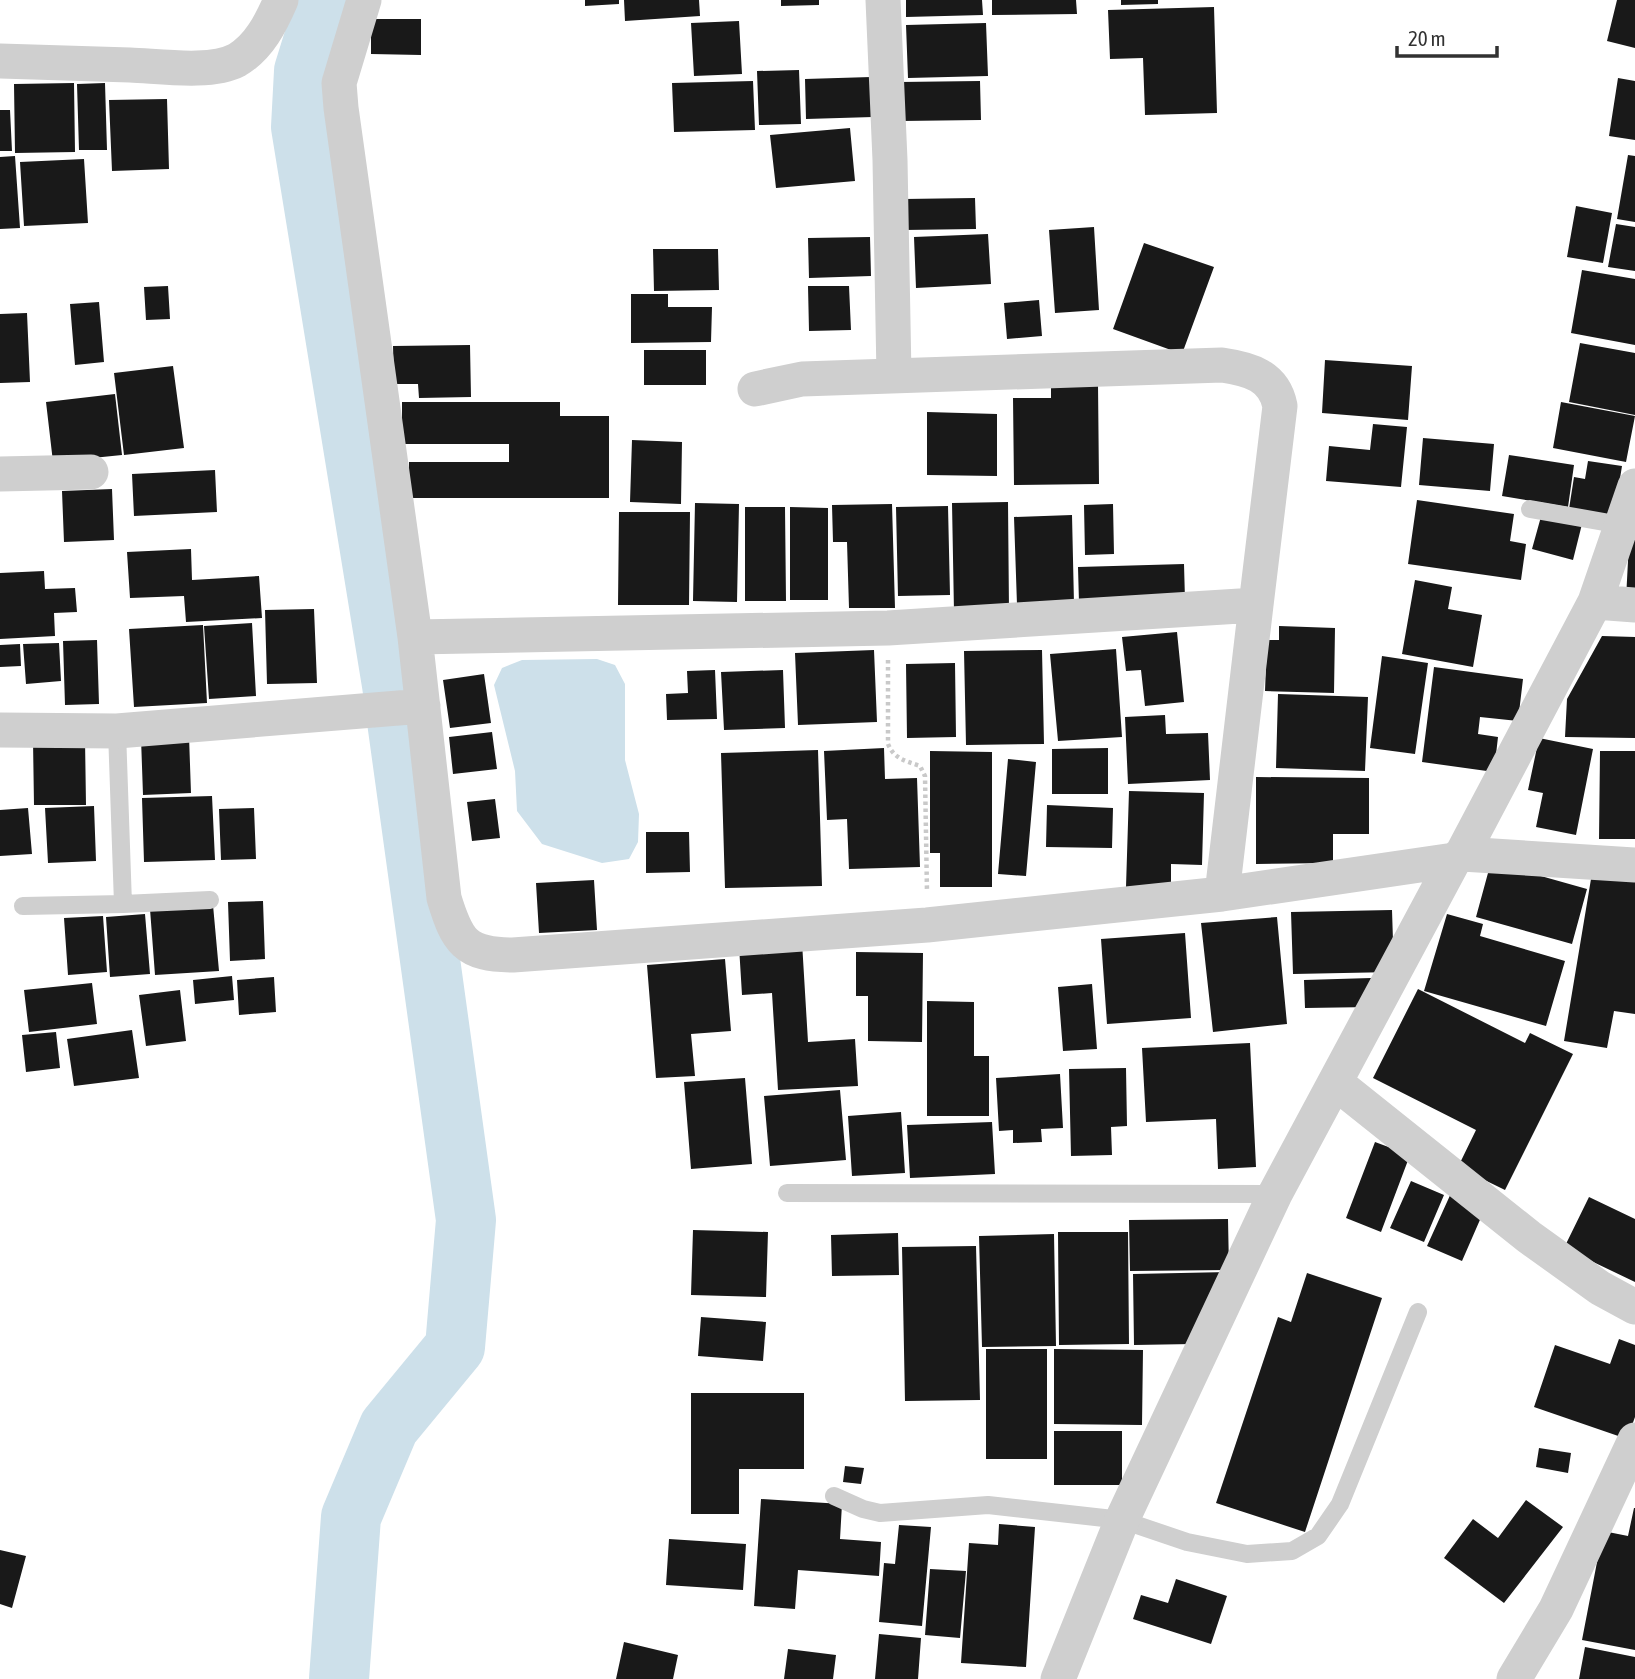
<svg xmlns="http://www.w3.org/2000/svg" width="1635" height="1679" viewBox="0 0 1635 1679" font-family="'Asap Condensed',sans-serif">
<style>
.water{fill:#cde0ea}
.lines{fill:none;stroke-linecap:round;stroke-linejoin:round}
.river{stroke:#cde0ea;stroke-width:60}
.building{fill:#191919}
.path{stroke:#c9c9c9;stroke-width:4.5;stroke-dasharray:3.5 3.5;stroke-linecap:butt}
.service{stroke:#cfcfcf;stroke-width:18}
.minor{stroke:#cfcfcf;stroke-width:35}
</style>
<rect width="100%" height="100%" fill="#fff"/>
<path class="water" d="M597,659L615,665L625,684V760L639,814L638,842L629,859L602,863L542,844L517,811L515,771L494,685L502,668L522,660Z"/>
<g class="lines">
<path class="river" d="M326,0L304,71L301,127L392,685L466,1220L455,1347L389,1427L351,1517L339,1679"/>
</g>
<path class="building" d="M585,0H619V4L585,6Z
M624,0H699L700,16L625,21Z
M781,0H819V5L781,6Z
M906,0H982L983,15L906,17Z
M992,0H1076L1077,14L992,15Z
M1121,0H1158V4L1121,5Z
M1617,0H1635V48L1607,41Z
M1214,7L1217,113L1145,115L1143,58L1110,59L1108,10Z
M371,19H421V55L371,54Z
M739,21L742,74L694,76L691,23Z
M986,23L988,76L908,78L906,25Z
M799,70L801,124L759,125L757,71Z
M871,77L873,117L806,119L805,79Z
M1618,78L1635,81V140L1609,136Z
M753,81L755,130L674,132L672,83Z
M980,81L981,120L901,121L900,82Z
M74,83L75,152L15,153L14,84Z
M105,83L107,150H79L77,84Z
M167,99L169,169L112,171L109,100Z
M0,110H10L12,151H0Z
M850,128L855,181L776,188L770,135Z
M1628,155L1635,156V222L1617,219Z
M15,156L20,228L0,229V157Z
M84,159L88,223L24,226L20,162Z
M975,198L976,229L904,230V199Z
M1576,206L1612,213L1603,263L1567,257Z
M1616,224L1635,227V271L1608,267Z
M1094,227L1099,310L1055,313L1049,230Z
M988,234L991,284L916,288L914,237Z
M870,237L871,276L809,278L808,238Z
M1144,243L1214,267L1182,354L1113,329Z
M653,249H718L719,290L654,291Z
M1582,270L1635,279V345L1571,333Z
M168,286L170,319L146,320L144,287Z
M808,286H849L851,330L809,331Z
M631,294H668V307H712L711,342L631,343Z
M1039,300L1042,336L1007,339L1004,303Z
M99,302L104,362L75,365L70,304Z
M27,313L30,382L0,383V314Z
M1580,343L1635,353V415L1569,402Z
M470,345L471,397L419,398L418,384H394L393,346Z
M644,350H706V385H644Z
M1325,360L1412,366L1408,420L1322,413Z
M173,366L184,448L124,455L114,373Z
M1051,384H1098L1099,484L1014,485L1013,398H1051Z
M115,394L122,455L53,462L46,402Z
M402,402H560V416H609V498H409V462H509V444H402Z
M1561,402L1635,416L1626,462L1553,448Z
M927,412L997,414V476L927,475Z
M1373,424L1407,427L1401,487L1326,481L1329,446L1370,450Z
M1423,438L1494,444L1490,491L1419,485Z
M632,440L682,442L681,504L630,502Z
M1509,455L1574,465L1568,507L1502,496Z
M1588,461L1622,466L1614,516L1569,509L1574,477L1585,479Z
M215,470L217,512L134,516L132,474Z
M112,489L114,540L64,542L62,491Z
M1417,500L1514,514L1510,541L1526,544L1521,580L1408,564Z
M1008,502L1009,611L954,612L952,503Z
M695,503L739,504L737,602L693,601Z
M892,504L895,608H849L847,542H833L832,505Z
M1113,504L1114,554L1085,555L1084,505Z
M948,506L950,595L898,596L896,507Z
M745,507H785L786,601H745Z
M790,507L828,508V600H790Z
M619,512H690L689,605H618Z
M1542,513L1582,524L1573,560L1532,549Z
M1072,515L1074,604L1017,605L1014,517Z
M1630,523L1635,524V600L1626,599Z
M191,549L192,580L259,576L262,618L186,622L184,596L130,598L127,552Z
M1184,564L1185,600L1079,603L1078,567Z
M44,571L45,589L75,588L77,612L54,613L55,636L0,639V573Z
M1415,580L1452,587L1448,609L1482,615L1473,667L1402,654Z
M314,609L317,683L267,684L265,610Z
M252,623L256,696L209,699L204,626Z
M203,625L207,703L134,707L129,629Z
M1279,626L1335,628L1334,693L1265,691L1267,640H1279Z
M1177,632L1184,702L1145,706L1141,670L1126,671L1122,637Z
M1602,636L1635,637V738L1565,737L1567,699Z
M97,640L99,704L65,705L63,641Z
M59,643L61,681L26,684L23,644Z
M20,644L21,666L0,667V645Z
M1116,649L1122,737L1058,741L1050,654Z
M874,650L877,722L798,725L795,653Z
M1042,650L1044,744L966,745L964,651Z
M1382,656L1428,663L1415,754L1370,748Z
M955,663L956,737L907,738L906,664Z
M1434,667L1523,679L1518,721L1480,717L1478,734L1498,737L1494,772L1422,762Z
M715,670L717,719L667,720L666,694L688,693L687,671Z
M783,670L785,728L724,730L721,672Z
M484,674L491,723L450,728L443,680Z
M1278,694L1368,697L1365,771L1276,768Z
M1165,715L1166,734L1208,733L1210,780L1128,784L1125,717Z
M492,732L497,769L453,774L449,737Z
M189,736L191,793L143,795L141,738Z
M1539,738L1593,749L1576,835L1536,827L1543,793L1528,790Z
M85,739L86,805H34L33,740Z
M884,748L885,779L917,778L920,867L849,869L847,819L827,820L824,751Z
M1108,748V794H1052V749Z
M818,750L822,886L725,888L721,753Z
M930,751L992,752V887H940V853H930Z
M1600,751H1635V839H1599Z
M1008,759L1036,762L1026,876L998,874Z
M1256,777L1369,778V834H1333V863L1256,864Z
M1129,791L1204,793L1202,865L1171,864V889L1126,887Z
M212,796L215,860L144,862L142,798Z
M495,799L500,838L472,841L467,802Z
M1047,805L1113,808L1112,848L1046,847Z
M94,806L96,861L48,863L45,808Z
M28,808L32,854L0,856V810Z
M254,808L256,859L221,860L219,809Z
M646,832H689L690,872L646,873Z
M1491,862L1587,889L1572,944L1476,917Z
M1593,867L1635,874V1014L1614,1011L1607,1048L1564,1041Z
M594,880L597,930L539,933L536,883Z
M263,901L265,959L230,961L228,902Z
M213,905L219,971L155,975L150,909Z
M1392,910L1394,972L1293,974L1291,912Z
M145,914L150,974L110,977L106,917Z
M1447,914L1483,924L1480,936L1565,961L1546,1026L1424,991Z
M103,916L107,972L68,975L64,918Z
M1277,917L1287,1024L1213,1032L1201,923Z
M1185,933L1191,1018L1107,1024L1101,939Z
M802,942L808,1042L855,1039L858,1086L778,1090L772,993L742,995L739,946Z
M856,952L923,953L922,1042L868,1041V996H856Z
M725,959L731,1031L691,1034L695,1076L656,1078L647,965Z
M232,976L234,1000L195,1004L193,980Z
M274,977L276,1012L239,1015L237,980Z
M1371,978L1372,1007L1305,1008L1304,980Z
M92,983L97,1024L29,1032L24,990Z
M1092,984L1097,1049L1063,1051L1058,987Z
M1418,989L1525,1043L1530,1033L1573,1054L1505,1190L1458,1167L1476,1130L1373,1078Z
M180,990L186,1041L146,1046L139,995Z
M927,1001L974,1002V1056H989V1116H927Z
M132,1030L139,1078L74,1086L67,1039Z
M56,1032L60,1068L26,1072L22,1035Z
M1250,1043L1256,1167L1218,1169L1216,1119L1146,1122L1142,1048Z
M1126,1068L1127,1126L1111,1127L1112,1155L1071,1156L1069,1069Z
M1060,1074L1063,1128L1041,1129L1042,1142L1013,1143V1130L999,1131L996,1078Z
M745,1078L752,1164L691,1169L684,1082Z
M840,1090L846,1160L770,1166L764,1096Z
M901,1112L905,1173L852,1176L848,1116Z
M992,1122L995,1174L910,1178L907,1125Z
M1375,1142L1410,1155L1381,1232L1346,1218Z
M1411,1181L1444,1195L1424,1242L1390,1228Z
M1452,1191L1486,1206L1462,1261L1427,1246Z
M1589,1197L1635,1219V1282L1564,1248Z
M1228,1219L1229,1270L1130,1271L1129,1220Z
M693,1230L768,1232L766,1297L691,1295Z
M1058,1232H1128L1129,1344L1059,1345Z
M898,1233L899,1275L832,1276L831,1235Z
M1054,1234L1056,1346L982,1347L979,1236Z
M976,1246L980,1400L905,1401L902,1247Z
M1229,1272L1193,1344L1134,1345L1133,1274Z
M1307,1273L1382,1298L1305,1532L1216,1503L1278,1317L1291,1322Z
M701,1317L766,1322L763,1361L698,1356Z
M1619,1339L1635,1345V1417L1627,1439L1534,1407L1555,1345L1610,1364Z
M986,1349H1047V1459H986Z
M1054,1349L1143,1350L1142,1425L1054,1424Z
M691,1393H804V1469H739V1514H691Z
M1054,1431H1122V1485H1054Z
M1539,1448L1571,1453L1568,1473L1536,1467Z
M845,1466L864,1468L861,1484L843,1482Z
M761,1499L842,1504L840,1539L881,1542L879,1576L798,1570L795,1609L754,1606Z
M1526,1500L1563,1527L1504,1603L1444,1558L1473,1519L1498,1538Z
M1634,1508H1635V1650L1582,1640L1603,1531L1628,1536Z
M999,1524L1035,1527L1026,1667L961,1663L969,1543L998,1545Z
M899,1525L931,1527L922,1626L879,1622L884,1563L895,1564Z
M669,1539L746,1544L743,1590L666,1585Z
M0,1550L26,1556L12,1608L0,1604Z
M930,1569L966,1571L960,1638L925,1635Z
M1176,1579L1227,1596L1211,1644L1133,1619L1141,1595L1168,1603Z
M879,1634L921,1638L918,1679H875Z
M624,1642L678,1655L673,1679H616Z
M1585,1647L1635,1657V1679H1579Z
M788,1649L836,1655L833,1679H784Z"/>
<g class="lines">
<path class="path" d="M888,660V744C894,759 906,761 920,766L925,776L927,892"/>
<path class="service" d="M1530,509L1621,525
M123,904L210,900
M23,906L123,904L117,731
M787,1193L1275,1194
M834,1496L863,1509L880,1513L988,1505L1122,1520L1187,1542L1247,1554L1292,1551L1318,1536L1340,1504L1418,1312"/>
<path class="minor" d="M364,0L339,83L341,108L415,637L444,898C457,941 465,955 513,955L927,925L1222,894L1454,860
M883,0L890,160L894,376
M0,61C43,62 86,64 130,65C159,66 211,74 237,60C259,47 271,23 281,0
M755,389L802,379L1222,365C1250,369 1274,376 1280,406L1256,605
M0,474L91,472
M1595,602L1635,605
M415,637L888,628L1256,605L1222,894
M0,730L117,731L423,706
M1462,854L1635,865
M1336,1083L1529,1237L1600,1288L1635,1307
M1058,1679L1122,1520L1275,1194L1454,860L1462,854L1595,602L1635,486
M1514,1679L1556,1609L1635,1440"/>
</g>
<path d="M1397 46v10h100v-10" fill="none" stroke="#323232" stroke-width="3.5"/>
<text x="1408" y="46" font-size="21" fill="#323232" stroke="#ffffff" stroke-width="5" paint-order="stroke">20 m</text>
</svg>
